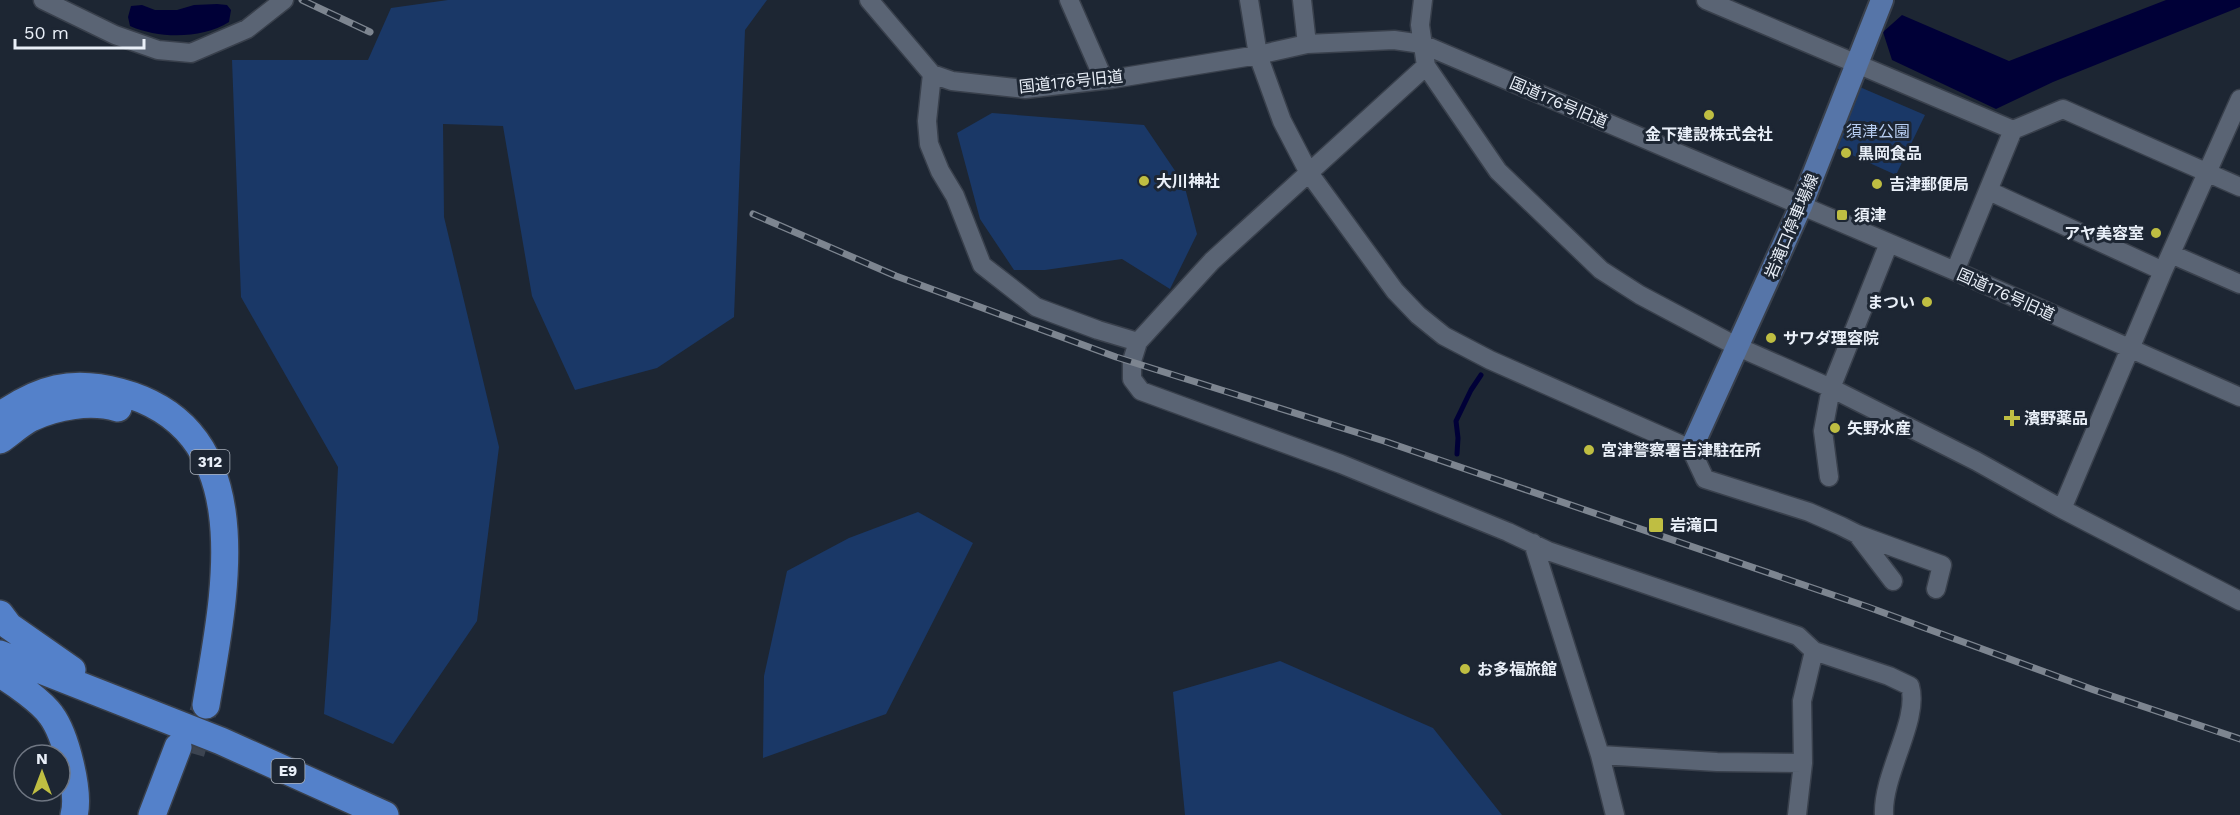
<svg xmlns="http://www.w3.org/2000/svg" width="2240" height="815" viewBox="0 0 2240 815" font-family="'Work Sans','Noto Sans JP',sans-serif">
<style>
.green{fill:#1a3867}
.water{fill:#000037}
.lines{fill:none;stroke-linecap:round;stroke-linejoin:round}
.stream{stroke:#000037;stroke-width:5}
.highway-tunnel{stroke:#3c4451;stroke-width:27;stroke-dasharray:27 14;stroke-linecap:butt}
.minor-casing{stroke:#39404c;stroke-width:21}
.major-casing{stroke:#39404c;stroke-width:26}
.highway-casing{stroke:#39404c;stroke-width:30}
.minor{stroke:#5a6474;stroke-width:18}
.major{stroke:#5675a8;stroke-width:22}
.highway{stroke:#5481ca;stroke-width:27}
.rail-casing{stroke:#7d8590;stroke-width:7}
.rail{stroke:#1d2633;stroke-width:4.5;stroke-dasharray:14;stroke-linecap:butt}
.poi-dot{fill:#bfbe42;stroke:#1d2633;stroke-width:2}
.labels{text-anchor:middle;stroke-width:6;stroke-linejoin:round;paint-order:stroke}
.shield{fill:#1d2633;stroke:#acb3bd;stroke-width:1.5}
.shield-label{font-size:15px;font-weight:bold;fill:#e9eff8}
.street-label{font-size:16px;fill:#e9eff8;stroke:#1d2633}
.park-label{font-size:16px;fill:#b7cdf1;stroke:#1d2633}
.poi-label{font-size:16px;font-weight:bold;fill:#e9eff8;stroke:#1d2633;text-anchor:start}
</style>
<rect width="100%" height="100%" fill="#1d2633"/>
<path class="green" d="M448,0H767L745,30L734,317L657,368L575,390L532,296L503,126L443,124L444,217L499,447L477,621L393,744L324,714L331,617L338,467L241,297L232,60H368L391,8Z
M1855,85L1925,115L1896,175L1832,146Z
M992,113L1144,125L1184,184L1197,234L1170,289L1122,259L1045,270H1014L980,219L957,133Z
M918,512L973,543L886,714L763,758L764,676L787,571L849,538Z
M1280,661L1433,728L1502,815H1185L1173,692Z"/>
<path class="water" d="M2166,0H2240V7L2053,82L1996,109L1892,60L1883,32L1902,15L2009,61Z
M217,4L227,5L231,10L229,22C202,39 159,39 130,26L128,17L131,6L142,5L155,10H177L194,5Z"/>
<g class="lines">
<path class="stream" d="M1457,454L1458,438L1456,421L1471,390L1481,375"/>
<path class="highway-tunnel" d="M191,753L204,709"/>
<defs>
<path id="minor" d="M43,0L115,35L158,50L191,53L247,29L284,0
M869,0L932,74L952,81L1025,89L1112,79L1258,55L1307,44L1394,40L1422,44L1955,271L2240,397
M1069,0L1104,80
M1249,0L1258,55L1282,121L1309,173L1395,291L1418,315L1444,336L1490,360L1691,449L1705,479L1809,512L1841,526L1857,534L1893,581
M1302,0L1307,44
M1423,0L1420,25L1426,66L1498,171L1601,270L1640,295L1738,347L1831,388L1976,461L2062,509L2240,601
M1706,0L2013,130
M1426,66L1212,261L1138,342L1132,361V379L1141,391L1341,464L1508,532L1548,551L1798,636L1814,651L1889,676L1910,686C1920,720 1882,774 1884,815
M932,74L927,121L929,144L940,171L955,196L982,265L1036,307L1098,330L1138,342
M1989,191L2163,271
M2171,254L2240,284
M1955,271L2013,130L2063,109L2240,187
M1829,477L1823,431L1831,388L1889,243
M2062,509L2163,271L2240,99
M1857,534L1942,565L1936,589
M1533,543L1600,755L1615,815
M1600,755L1717,762L1803,763
M1797,815L1803,763L1802,701L1814,651"/>
<path id="major" d="M1691,449L1801,206L1882,0"/>
<path id="highway" d="M0,416C39,388 72,379 120,392C263,430 224,597 206,705
M0,440C10,433 20,424 31,418C56,406 91,400 118,408
M0,614L9,626L72,670
M0,654L221,741L385,815
M0,674C14,682 42,702 51,715C66,735 80,793 74,815
M152,815L178,747"/>
</defs>
<use href="#minor" class="minor-casing"/>
<use href="#major" class="major-casing"/>
<use href="#highway" class="highway-casing"/>
<use href="#minor" class="minor"/>
<use href="#major" class="major"/>
<use href="#highway" class="highway"/>
<defs>
<path id="rail" d="M302,0L370,32
M753,214L896,276L1116,357L1384,441L1868,607L2094,690L2240,739"/>
</defs>
<use href="#rail" class="rail-casing"/>
<use href="#rail" class="rail"/>
</g>
<g class="poi-dot">
<circle cx="1709" cy="115" r="6"/>
<circle cx="1846" cy="153" r="6"/>
<circle cx="1144" cy="181" r="6"/>
<circle cx="1877" cy="184" r="6"/>
<rect x="1836" y="209" width="12" height="12" rx="3"/>
<circle cx="2156" cy="233" r="6"/>
<circle cx="1927" cy="302" r="6"/>
<circle cx="1771" cy="338" r="6"/>
<path d="M2009 409h6v6h6v6h-6v6h-6v-6h-6v-6h6z"/>
<circle cx="1835" cy="428" r="6"/>
<circle cx="1589" cy="450" r="6"/>
<rect x="1648" y="517" width="16" height="16" rx="3"/>
<circle cx="1465" cy="669" r="6"/>
</g>
<g class="labels">
<g class="shield">
<rect x="190.5" y="450" width="39" height="24" rx="4.5"/>
<rect x="271.5" y="759" width="33" height="24" rx="4.5"/>
</g>
<g class="shield-label">
<text x="210" y="467">312</text>
<text x="288" y="776">E9</text>
</g>
<g class="street-label">
<text transform="translate(1071 81) rotate(-6)" y="6">国道176号旧道</text>
<text transform="translate(1559 102) rotate(23)" y="6">国道176号旧道</text>
<text transform="translate(1791 226) rotate(-67)" y="6">岩滝口停車場線</text>
<text transform="translate(2006 294) rotate(24)" y="6">国道176号旧道</text>
</g>
<g class="park-label">
<text x="1878" y="137">須津公園</text>
</g>
<g class="poi-label">
<text x="1709" y="140" text-anchor="middle">金下建設株式会社</text>
<text x="1858" y="159">黒岡食品</text>
<text x="1156" y="187">大川神社</text>
<text x="1889" y="190">吉津郵便局</text>
<text x="1854" y="221">須津</text>
<text x="2144" y="239" text-anchor="end">アヤ美容室</text>
<text x="1915" y="308" text-anchor="end">まつい</text>
<text x="1783" y="344">サワダ理容院</text>
<text x="2024" y="424">濱野薬品</text>
<text x="1847" y="434">矢野水産</text>
<text x="1601" y="456">宮津警察署吉津駐在所</text>
<text x="1670" y="531">岩滝口</text>
<text x="1477" y="675">お多福旅館</text>
</g>
</g>
<g transform="translate(42 773)"><circle r="28" fill="#1d2633" stroke="#6f7682" stroke-width="1.5"/>
<path d="M0-4.5L10 22L0 15L-10 22Z" fill="#bfbe42"/>
<text y="-9" font-size="16" font-weight="bold" text-anchor="middle" fill="#e9eff8">N</text>
</g>
<path d="M15 39v9h129v-9" fill="none" stroke="#e9eff8" stroke-width="3"/>
<text x="24" y="39" font-size="18" fill="#e9eff8" stroke="#1d2633" stroke-width="4.5" paint-order="stroke">50 m</text>
</svg>
